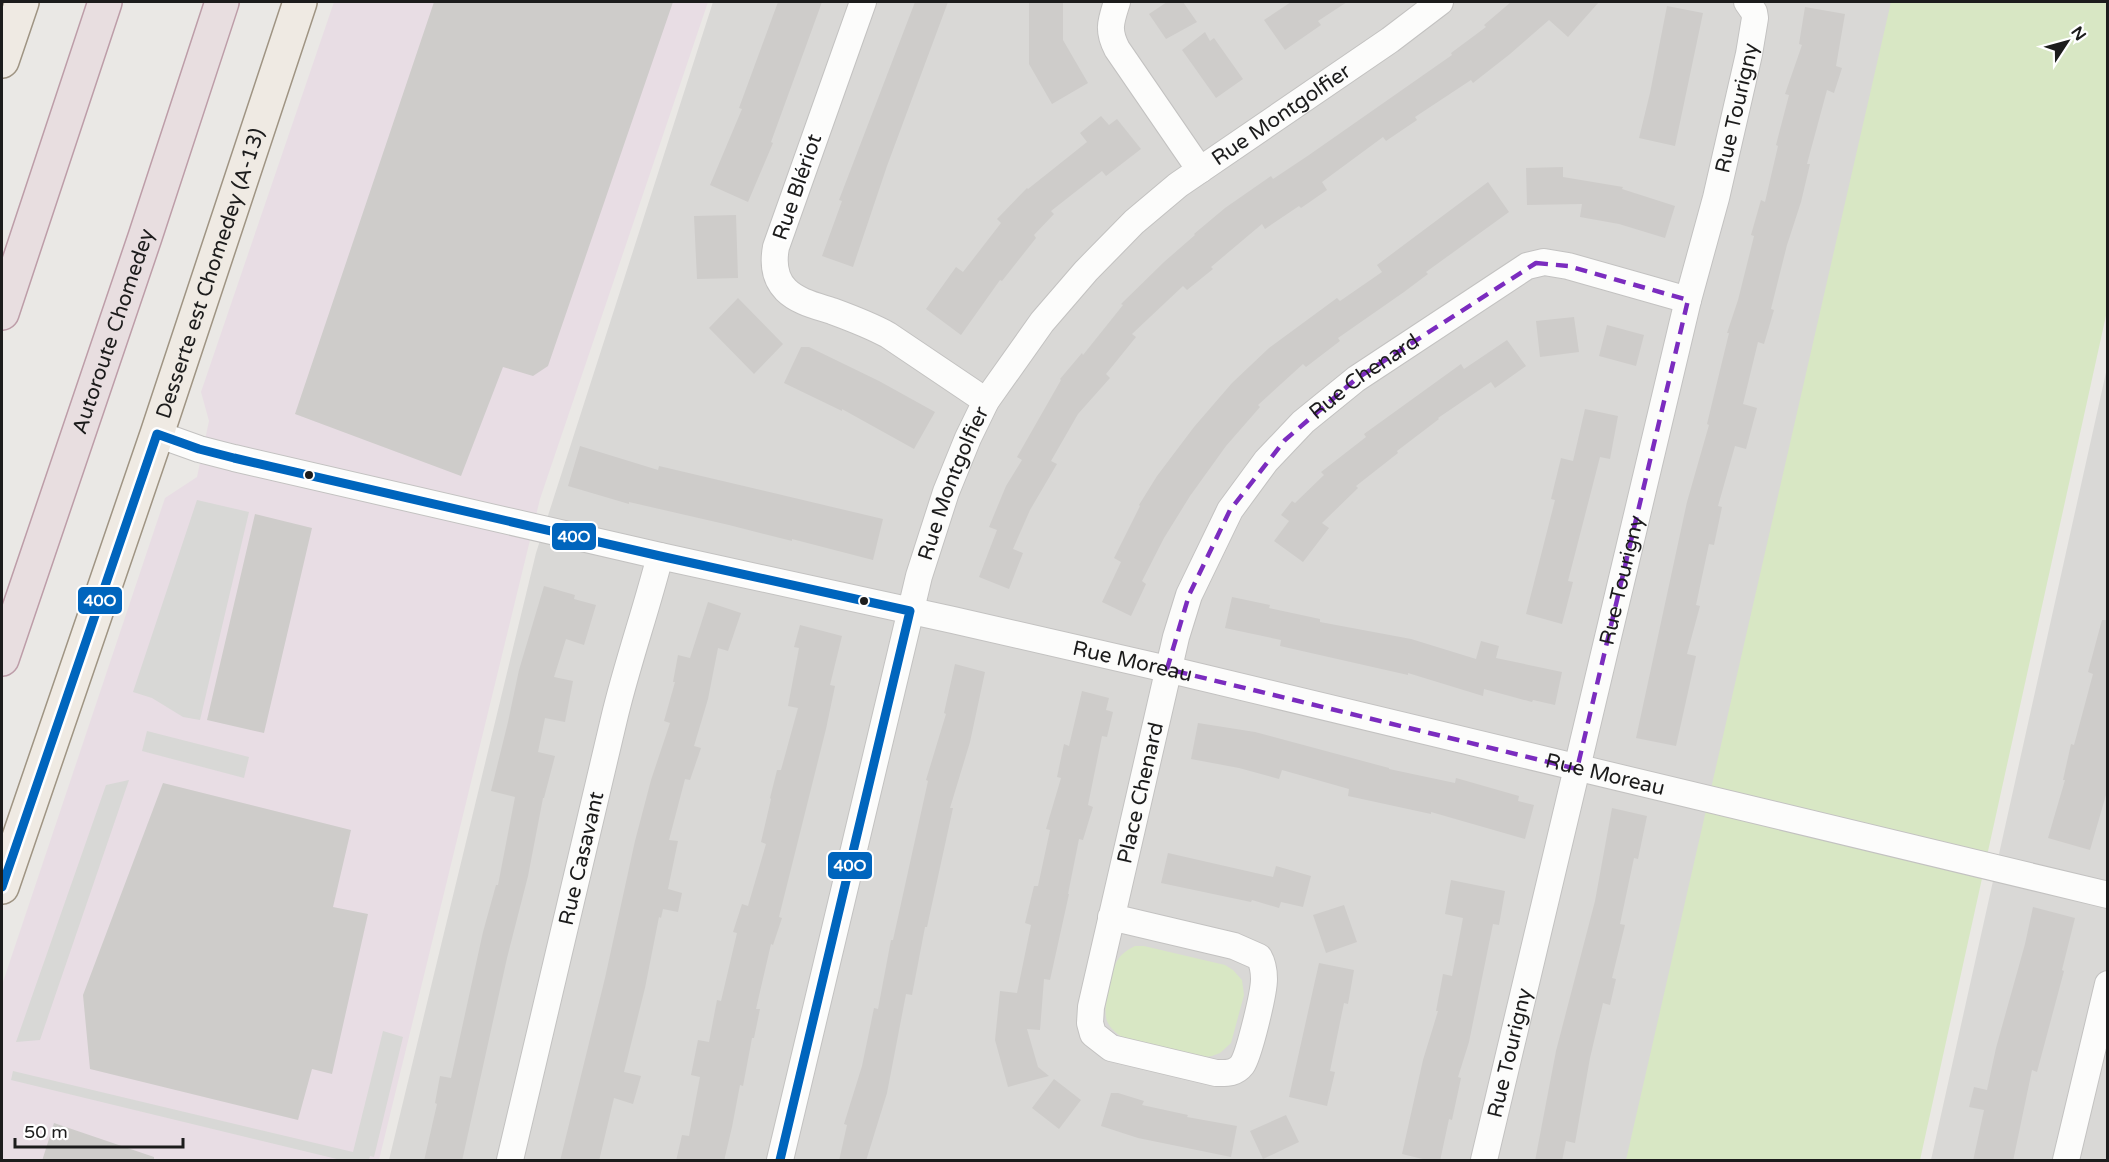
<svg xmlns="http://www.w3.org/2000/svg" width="2109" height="1162" viewBox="0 0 2109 1162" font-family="'Varela Round',sans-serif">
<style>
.residential{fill:#d9d8d6}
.industrial{fill:#e8dde4}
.religious{fill:#d8d8d6}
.grass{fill:#d8e7c4}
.building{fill:#ceccca}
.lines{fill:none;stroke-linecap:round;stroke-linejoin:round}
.street-casing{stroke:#c3c2c1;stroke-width:28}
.primary-casing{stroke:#9f9483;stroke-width:36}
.highway-casing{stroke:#bd9da8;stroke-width:36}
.street{stroke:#fcfcfb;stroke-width:26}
.primary{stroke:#efeae3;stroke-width:33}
.highway{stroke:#e8dee0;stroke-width:33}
.bus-1-casing{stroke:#fff;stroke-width:14}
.bus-1{stroke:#0065bd;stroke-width:9}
.marked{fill:none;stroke:#7b2cbf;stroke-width:4.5;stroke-dasharray:12 8;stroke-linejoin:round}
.bus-dot{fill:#1c1c1c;stroke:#fff;stroke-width:2}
.labels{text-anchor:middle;stroke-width:5;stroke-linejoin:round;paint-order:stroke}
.street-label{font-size:21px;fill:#1c1c1c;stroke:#fff}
.line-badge{stroke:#fff;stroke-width:2}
.badge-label{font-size:16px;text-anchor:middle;font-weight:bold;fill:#fff}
</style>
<rect width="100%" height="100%" fill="#eae8e5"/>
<path class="residential" d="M713,2H1898L1628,1160H389L536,553Z
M2107,368V1160H1931Z"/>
<path class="industrial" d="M334,2H708L540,499L379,1160H2V985L165,498L197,477L209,421L201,392Z"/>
<path class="religious" d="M197,500L249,512L200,720L183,717L152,698L133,692Z
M147,731L249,757L244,778L142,751Z
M129,780L40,1040L16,1042L106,785Z
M383,1031L403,1037L374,1157L370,1156L369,1160H341L11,1080L13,1071L353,1152Z"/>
<path class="grass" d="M1891,2H2107V311L1920,1160H1626Z
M1135,946H1144L1225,965L1233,970L1242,980L1244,995L1231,1043L1220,1053L1212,1056L1205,1057L1123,1038C1116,1033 1110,1028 1107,1021C1102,1009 1111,972 1117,961C1121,954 1127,950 1135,946Z"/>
<path class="building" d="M434,2H673L548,366L533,376L503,367L461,476L295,414Z
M778,2H822L771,142L773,143L748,202L710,185L742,109L739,108Z
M915,2H948L887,166L853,267L822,256L842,201L839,200Z
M1167,2H1183L1197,22L1166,39L1149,14Z
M1291,2H1347L1318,21L1321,25L1285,50L1264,20Z
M1511,2H1599L1568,37L1549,20L1510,54L1473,83L1471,80L1415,117L1417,120L1386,141L1383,137L1322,182L1327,190L1301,208L1299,206L1265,229L1262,224L1211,267L1213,269L1187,290L1183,286L1132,334L1136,337L1106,374L1110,378L1078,414L1051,461L1057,464L1030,510L1013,549L1023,553L1009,589L979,577L997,530L989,527L1006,486L1022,460L1017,457L1061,380L1060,379L1082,353L1083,355L1123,305L1121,304L1164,262L1195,235L1194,234L1225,208L1271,176L1273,179L1309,155L1452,55L1451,53L1486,27L1484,25Z
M1029,3H1063V40L1088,83L1052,104L1029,64Z
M1667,6L1703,13L1675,146L1639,138L1650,93Z
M1805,7L1845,14L1836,66L1842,68L1834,93L1827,90L1807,164H1810L1801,202L1787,245L1771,309L1774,310L1764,344L1758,342L1743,404L1757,408L1746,449L1735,446L1718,506L1722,507L1714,545L1709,544L1696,605L1700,606L1687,654L1696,656L1676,746L1636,738L1687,502L1709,425L1707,424L1729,333H1727L1738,300L1754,236L1751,235L1761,200L1765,202L1778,146L1776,145L1789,95L1785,94L1802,45L1799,44Z
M1205,32L1210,41L1214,38L1243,79L1216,98L1182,50Z
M1101,116L1109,125L1117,119L1141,149L1106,176L1102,171L1051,211L1054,214L1034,235L1036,238L1002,281L1000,280L961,335L926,309L956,267L963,272L1001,223L997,219L1027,188L1028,189L1087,142L1080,133Z
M1563,167V177L1623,187L1622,189L1675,206L1665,238L1619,224L1580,217L1582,204L1527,205L1526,168Z
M1488,182L1509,212L1426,272L1428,274L1404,292L1338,338L1340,341L1306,367L1303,364L1258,405L1260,407L1226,446L1190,496L1164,538L1142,581L1146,584L1131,616L1102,602L1121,562L1114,558L1140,506L1139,505L1157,476L1194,427L1232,383L1269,348L1337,298L1340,301L1382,272L1377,265Z
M736,215L738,278L697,279L694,216Z
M738,298L783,344L754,374L709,328Z
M1574,317L1579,352L1540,357L1536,321Z
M1607,325L1644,335L1636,366L1599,356Z
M1507,340L1526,366L1495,388L1491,382L1438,418L1439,419L1397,451L1398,453L1356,486L1358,488L1322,523L1329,528L1303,562L1274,541L1289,521L1281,515L1292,501L1295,503L1324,475L1321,472L1366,437L1364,434L1461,364L1464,369Z
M801,347H809L879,381L935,412L914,449L842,409V411L784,383Z
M1585,409L1618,416L1610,459L1600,457L1568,581L1573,582L1562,624L1526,614L1555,500L1551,499L1561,458L1573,461Z
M580,446L658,470L659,466L883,519L873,560L792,539V541L729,525L629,502V504L568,486Z
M255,514L312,528L264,733L207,720Z
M544,586L575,595L574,599L596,605L584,645L566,639L554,677L573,681L565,722L545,718L538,752L555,756L544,798H543L528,876L507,958L462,1161H424L437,1104L435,1103L440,1076L451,1078L483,932L496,885H498L515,797L491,791L508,722L519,670Z
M1232,597L1270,605L1269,608L1320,619V622L1411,639L1476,659L1481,641L1499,646L1496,658L1562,672L1555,705L1533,700L1532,702L1484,689L1483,696L1408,673V675L1280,646L1281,640L1225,628Z
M708,602L741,613L728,651L718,648L708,699L694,746L701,748L690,780L685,779L669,840L678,841L668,889L682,893L678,912L663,909L661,918L659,917L645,988L624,1072L641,1076L633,1104L614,1098L599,1161H560L605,978L635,841L651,780L670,723L664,721L675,682H673L678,655L690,658Z
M2102,620H2108V788L2090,850L2048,838L2065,780H2063L2071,744L2074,745L2093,674L2088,672Z
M800,625L842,636L830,685L835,686L826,729L779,917L782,918L773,945L771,944L756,1009H760L754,1038H752L743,1086L740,1085L732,1127L724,1161H676L682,1135L689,1136L700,1077L691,1075L698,1040L709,1042L717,1000L721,1001L737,933L733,932L742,904L748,906L766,844L761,842L771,799L770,798L777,770H781L798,708L788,706L799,648L794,647Z
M955,664L985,672L970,742L950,808H953L927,927H925L912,995L906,994L887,1093L866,1161H839L847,1125L844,1124L862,1066L874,1008L878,1009L891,940H893L928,781L926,780L946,714L944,713Z
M1082,691L1109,698L1106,710L1113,712L1107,737L1102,736L1088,805L1093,807L1083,840L1079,839L1068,894H1069L1050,980L1044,979L1040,1030L1027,1029L1038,1067L1049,1076L1008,1087L995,1040L1000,991L1017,993L1031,925L1025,923L1034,886H1038L1050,830L1046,829L1061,778L1057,777L1064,744L1069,746Z
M1198,723L1255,732L1389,768V769L1455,783L1456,778L1519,796L1518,801L1534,805L1525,839L1431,812V814L1348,796L1349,789L1282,770L1279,779L1239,768L1191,759Z
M163,783L351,830L333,907L368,914L332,1074L312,1069L298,1120L90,1069L83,995Z
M1612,808L1647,816L1638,859L1634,858L1620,924L1625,925L1612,978L1616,979L1610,1005L1603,1003L1590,1058L1575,1143L1566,1141L1562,1161H1535L1556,1051L1595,901Z
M1168,853L1273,877L1276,866L1311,876L1303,907L1281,902L1279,908L1252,900L1251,902L1161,883Z
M1451,880L1505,891L1499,925L1493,924L1469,1042L1458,1077L1461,1078L1452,1120L1449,1119L1440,1161H1431L1402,1154L1423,1060L1438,1011H1436L1443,974L1452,976L1463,918L1445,914Z
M1344,905L1357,942L1326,953L1313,915Z
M2033,907L2075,918L2062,970L2064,971L2037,1072L2032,1070L2013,1161H1973L1984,1110L1969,1107L1974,1087L1987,1090L1996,1048L2025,944Z
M1319,963L1354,970L1348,1004L1344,1003L1330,1071L1335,1072L1327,1106L1289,1097Z
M1054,1079L1081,1100L1059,1129L1032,1108Z
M1111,1093H1118L1144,1101L1142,1105L1188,1115L1187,1117L1237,1126L1231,1157L1138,1138L1101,1126Z
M1286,1115L1299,1142L1263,1159L1250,1131Z
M54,1123L154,1157V1161H42Z"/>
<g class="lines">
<defs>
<g id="street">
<path d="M863,2L776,247C773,263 774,278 786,290C798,302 817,306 832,311C851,318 870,325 888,335L986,401"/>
<path d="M1117,2C1111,21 1107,30 1117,49L1200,170"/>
<path id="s1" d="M157,434L199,449L234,458L660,556L953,620L1167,669L2108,895"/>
<path id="s2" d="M1111,917L1234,946L1259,957C1263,964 1264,971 1264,979C1264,993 1249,1055 1242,1065C1235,1074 1226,1073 1216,1073L1111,1048L1093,1034L1090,1023L1091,1007L1176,637L1189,595L1230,510L1266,461L1303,422L1356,379L1527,266L1544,262L1568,266L1688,300"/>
<path id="s3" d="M510,1160L614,719C627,664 646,611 660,556"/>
<path id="s4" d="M780,1160L919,576L946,492L968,438L986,401L1042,322L1086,271L1134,222L1178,185L1390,40L1440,2"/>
<path id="s5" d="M1484,1160L1688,300L1716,198L1749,54L1755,18L1754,12L1747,2"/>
<path d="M2066,1160L2108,984"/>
</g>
<g id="primary">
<path d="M2,61L22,2"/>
<path id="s6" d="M2,887L157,434L300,2"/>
</g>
<g id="highway">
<path d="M2,313L105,2"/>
<path id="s7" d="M2,659L145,237L222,2"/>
</g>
</defs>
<use href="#street" class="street-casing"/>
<use href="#primary" class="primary-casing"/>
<use href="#highway" class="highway-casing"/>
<use href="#street" class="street"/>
<use href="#primary" class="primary"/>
<use href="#highway" class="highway"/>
<defs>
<path id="bus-1" d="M2,887L157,434L199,449L234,458L660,556L910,611L780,1160"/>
</defs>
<use href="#bus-1" class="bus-1-casing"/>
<use href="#bus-1" class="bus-1"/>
</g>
<path class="marked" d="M1536,263L1568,266L1688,300L1577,769L1167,669L1189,595L1230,510L1285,440L1356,379Z"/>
<g class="bus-dot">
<circle cx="309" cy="475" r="5"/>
<circle cx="864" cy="601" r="5"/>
</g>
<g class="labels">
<g class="street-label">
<text dy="7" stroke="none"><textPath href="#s5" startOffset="1082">Rue Tourigny</textPath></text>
<text dy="7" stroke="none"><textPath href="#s4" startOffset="1203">Rue Montgolfier</textPath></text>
<text transform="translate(797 187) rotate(-71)" y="7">Rue Blériot</text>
<text dy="7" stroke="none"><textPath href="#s6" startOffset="648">Desserte est Chomedey (A-13)</textPath></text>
<text dy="7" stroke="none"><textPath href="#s7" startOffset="346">Autoroute Chomedey</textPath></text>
<text dy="7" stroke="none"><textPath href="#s2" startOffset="1161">Rue Chenard</textPath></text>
<text dy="7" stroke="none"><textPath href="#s4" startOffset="699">Rue Montgolfier</textPath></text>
<text dy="7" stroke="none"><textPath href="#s5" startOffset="596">Rue Tourigny</textPath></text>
<text dy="7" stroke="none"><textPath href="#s1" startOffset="1002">Rue Moreau</textPath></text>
<text dy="7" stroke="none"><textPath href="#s1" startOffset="1488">Rue Moreau</textPath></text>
<text dy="7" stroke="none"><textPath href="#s2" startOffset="672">Place Chenard</textPath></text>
<text dy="7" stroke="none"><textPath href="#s3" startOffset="310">Rue Casavant</textPath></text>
<text dy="7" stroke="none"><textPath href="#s5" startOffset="110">Rue Tourigny</textPath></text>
</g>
</g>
<g class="line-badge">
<rect x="551" y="522" width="46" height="29" rx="6" fill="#0065bd"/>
<rect x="77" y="586" width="46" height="29" rx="6" fill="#0065bd"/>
<rect x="827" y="851" width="46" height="29" rx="6" fill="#0065bd"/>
</g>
<g class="badge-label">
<text x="574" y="542">40O</text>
<text x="100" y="606">40O</text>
<text x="850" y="871">40O</text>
</g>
<rect width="2109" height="1162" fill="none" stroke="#1c1c1c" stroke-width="6"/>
<g transform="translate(2067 42) rotate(54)" stroke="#ffffff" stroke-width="4.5" paint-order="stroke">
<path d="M0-4.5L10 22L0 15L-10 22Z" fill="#1c1c1c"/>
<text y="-9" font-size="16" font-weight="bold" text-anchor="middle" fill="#1c1c1c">N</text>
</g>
<path d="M15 1138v9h168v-9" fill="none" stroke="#1c1c1c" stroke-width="3"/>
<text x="24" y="1138" font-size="18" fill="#1c1c1c" stroke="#ffffff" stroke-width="4.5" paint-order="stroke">50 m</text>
</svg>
